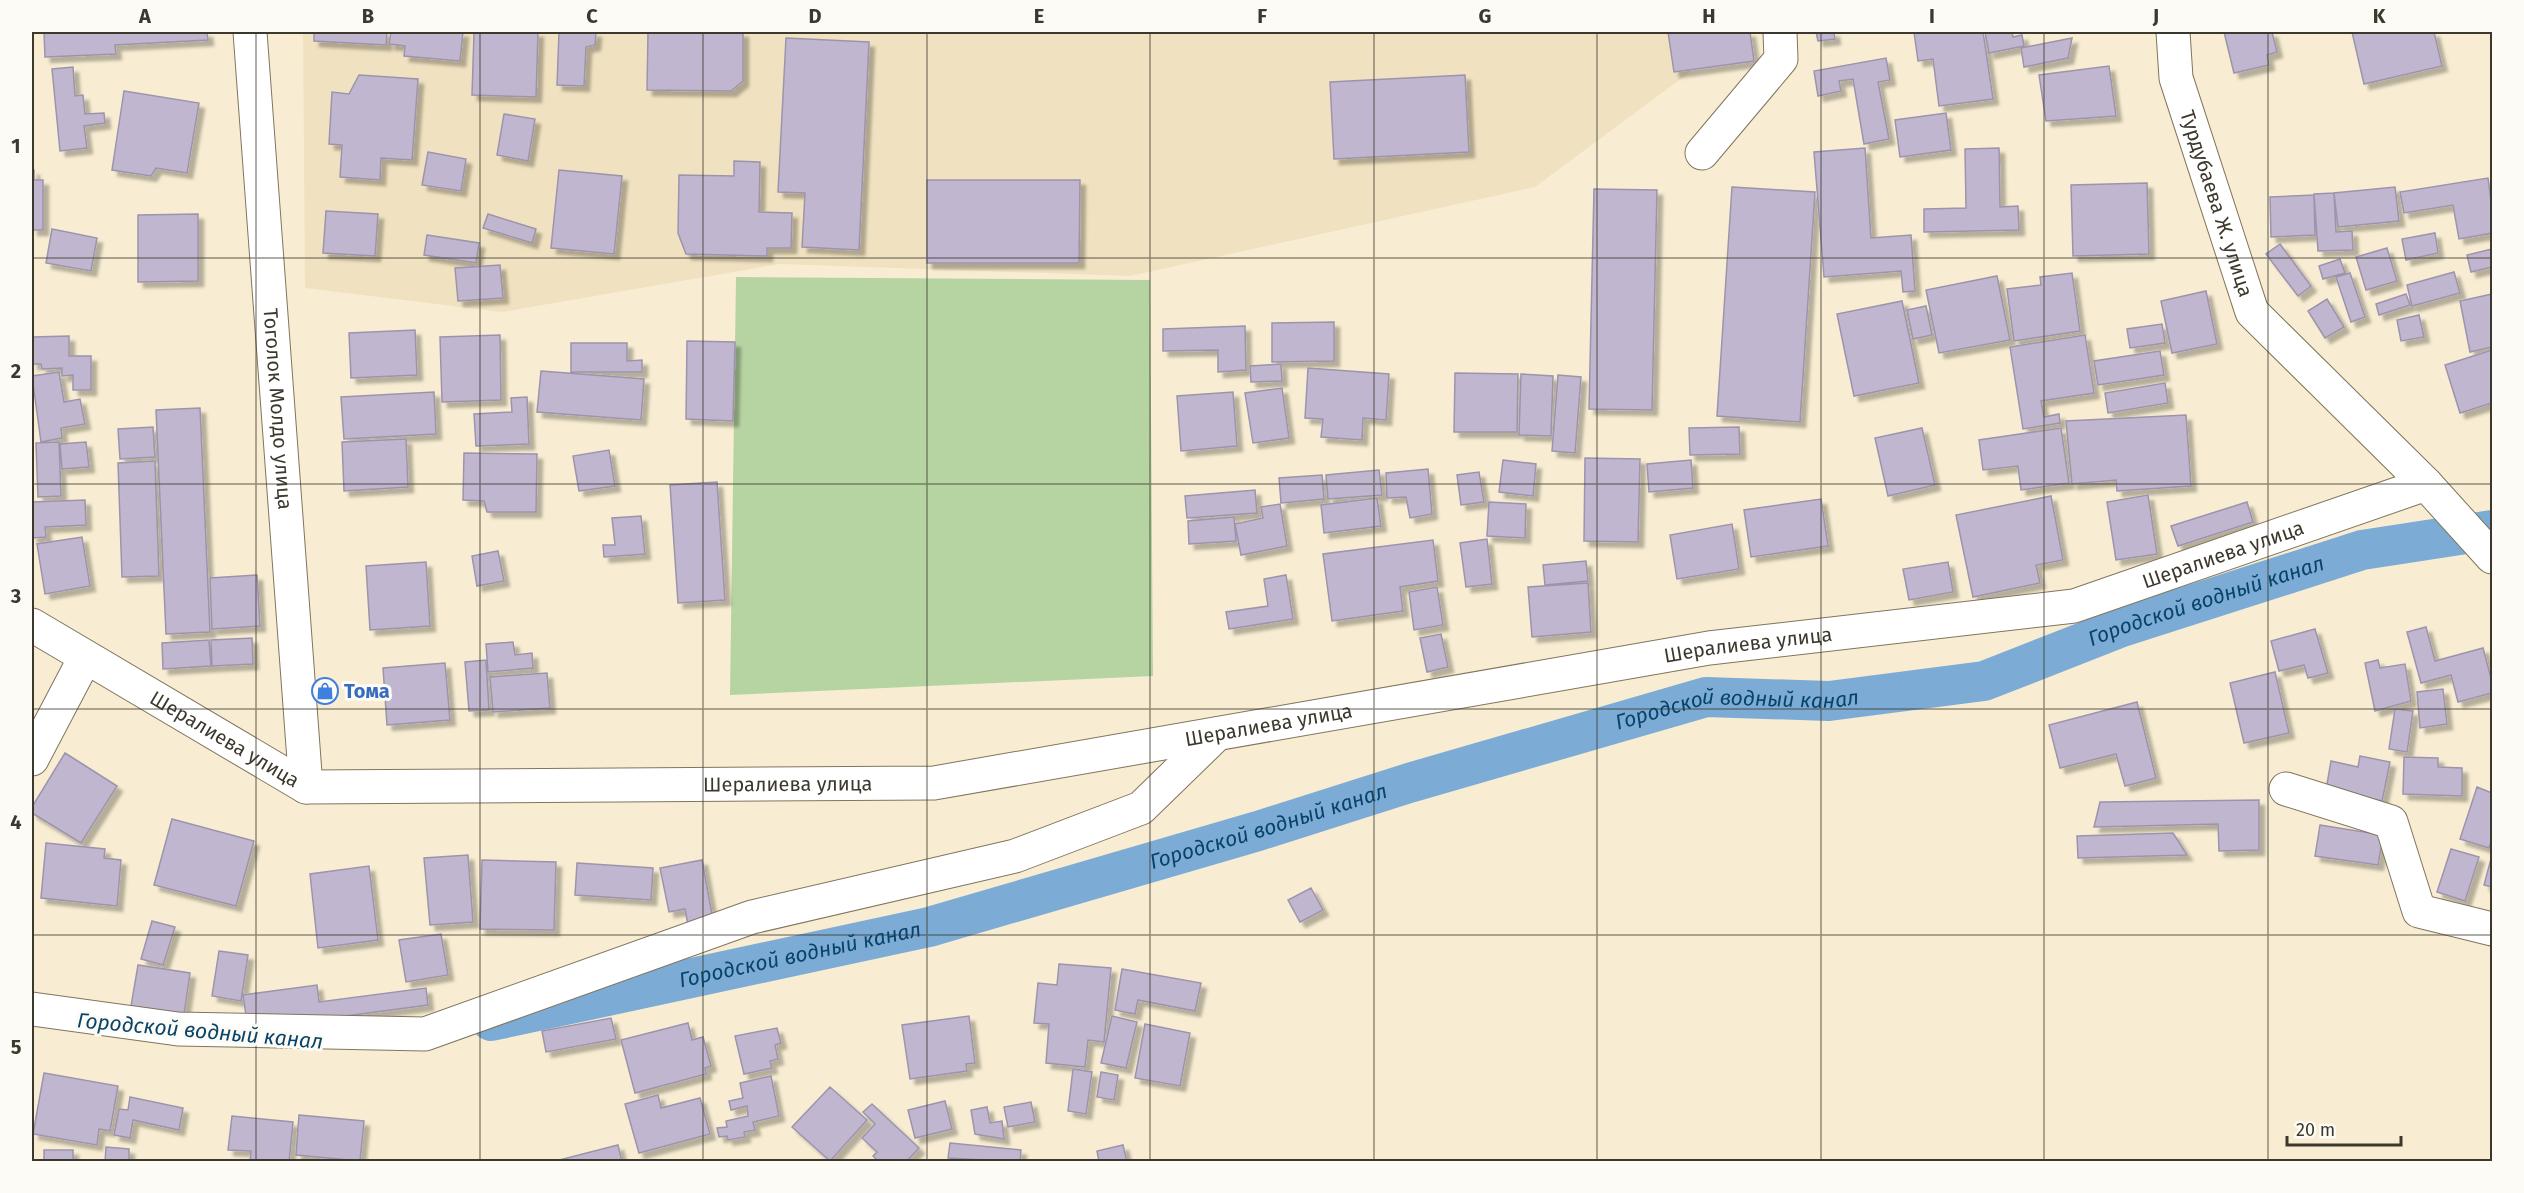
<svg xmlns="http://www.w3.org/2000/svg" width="2524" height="1193" viewBox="0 0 2524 1193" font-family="'Fira Sans',sans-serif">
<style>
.built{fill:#f0e2c0}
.green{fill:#b6d4a1}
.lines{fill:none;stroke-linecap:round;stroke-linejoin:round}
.canal{stroke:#7cacd5;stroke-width:40}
.building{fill:#c0b6d0;stroke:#9d94ac;stroke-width:1.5;filter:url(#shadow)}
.minor-casing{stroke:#80755d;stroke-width:35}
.minor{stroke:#fff;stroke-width:33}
.grid{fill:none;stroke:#3c382d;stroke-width:1.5;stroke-opacity:0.55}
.labels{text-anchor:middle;stroke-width:6;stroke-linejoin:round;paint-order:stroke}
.street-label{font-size:20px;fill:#3c382d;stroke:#fdfbf5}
.shop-label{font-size:20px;font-weight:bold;fill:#366cbe;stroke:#fdfbf5;text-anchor:start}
.water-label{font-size:21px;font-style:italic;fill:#084369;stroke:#fdfbf5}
.neatline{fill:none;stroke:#3c382d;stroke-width:2}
.grid-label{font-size:20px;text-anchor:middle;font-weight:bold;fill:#3c382d}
</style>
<defs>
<filter id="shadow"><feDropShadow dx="5.5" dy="5.5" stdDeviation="1.5" flood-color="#0004"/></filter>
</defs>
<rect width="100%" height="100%" fill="#f8edd2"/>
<path class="built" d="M303,32H1744L1535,187L1130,276L780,264L502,312L305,288Z"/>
<path class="green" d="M736,277L1150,280L1153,676L730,695Z"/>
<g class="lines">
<path class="canal" id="s1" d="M491,1021L929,927L1258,831L1409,783L1706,697L1829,701L1984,681L2122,627L2362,550L2492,530"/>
</g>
<path class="building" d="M44,32H207L208,40L115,45L116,54L45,57Z
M314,32H387L386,45L314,41Z
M391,32H463L460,61L404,56L405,46L389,44Z
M474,32H538L536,97L472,95Z
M559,32H596L595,45L586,47L584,86L557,85Z
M648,32H743V81L731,91L647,90Z
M1668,32H1750L1754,61L1674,72Z
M1816,32H1834L1835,39L1818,41Z
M1914,32H1983L1993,99L1939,106L1933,59L1918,61Z
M1985,32H2012L2013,37L2022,35L2024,46L1989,53Z
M2224,32H2272L2277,52L2267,55L2269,65L2234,73Z
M2352,32H2434L2442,66L2364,84Z
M786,38L869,42L859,250L802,247L805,193L778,192Z
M2072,38L2068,58L2024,67L2021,48Z
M1886,58L1890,80L1878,82L1889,139L1864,144L1853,79L1839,81L1841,91L1818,96L1814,71Z
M2109,66L2116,116L2046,121L2039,75Z
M73,67L75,96L83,95L85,114L104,113L105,123L84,126L87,148L60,151L52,69Z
M359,75L418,79L412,160L381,158L380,180L340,177L342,145L329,144L332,92L349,94Z
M1465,75L1469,152L1334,159L1330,82Z
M124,91L199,103L187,173L156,168L151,176L112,170Z
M1946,113L1951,150L1900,157L1895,120Z
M504,114L535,119L528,161L497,155Z
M1865,148L1871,238L1911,235L1915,291L1903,292L1901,271L1824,277L1814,152Z
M1999,148L2000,207L2018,206L2019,230L1924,232V209L1966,208L1965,149Z
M428,152L466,159L461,191L422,185Z
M734,161L760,162L759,212L792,213L791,248H767V256L686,254L678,233L679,175L734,176Z
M32,170H34V180H43V230H32Z
M559,170L622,176L614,254L551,248Z
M2488,178L2492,208V233L2459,239L2453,205L2404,213L2400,192Z
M927,180H1080L1079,263H927Z
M2147,183L2149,254L2073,256L2071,185Z
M1732,187L1815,192L1800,422L1717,416Z
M2395,187L2399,221L2338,227L2334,193Z
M1594,189L1657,190L1652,410L1589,409Z
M2334,193L2336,232L2352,231L2353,250L2318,251L2314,194Z
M2314,195L2315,235L2271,237L2270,197Z
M326,211L378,214L375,256L323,253Z
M198,214V281L138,282V215Z
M488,214L536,229L532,243L483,228Z
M52,229L97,238L91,271L46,263Z
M2435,233L2438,253L2406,260L2402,239Z
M427,235L479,243L476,263L424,255Z
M2280,244L2311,286L2298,296L2266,254Z
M2387,248L2397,281L2366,290L2356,257Z
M2492,249V267L2471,272L2467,255Z
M2340,259L2345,273L2323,279L2319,266Z
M500,265L503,298L458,301L455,268Z
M2454,272L2460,293L2412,306L2407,285Z
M2072,273L2080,331L2014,341L2007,289L2041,285L2040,277Z
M2350,273L2365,317L2351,322L2336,277Z
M1997,276L2010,340L1939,353L1926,290Z
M2206,291L2217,344L2172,353L2161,301Z
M2406,294L2410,305L2379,315L2376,304Z
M2492,294V347L2470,352L2460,301Z
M2327,299L2344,327L2325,338L2308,311Z
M1902,301L1919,383L1854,396L1837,314Z
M1926,306L1932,335L1913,339L1907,310Z
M2419,315L2424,337L2401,341L2397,320Z
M1334,322V361L1272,362V323Z
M2162,324L2165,343L2130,348L2127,329Z
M1245,326L1246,370L1218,372V350L1163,351V329Z
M415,330L417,375L351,378L349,333Z
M500,335L501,400L442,402L440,337Z
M2085,335L2094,393L2041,401L2044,417L2059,414L2060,423L2023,429L2010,347Z
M69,336V356H91V390H73V375L62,376V368L42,369L41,364H32V337Z
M687,341L735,342L733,421L686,419Z
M571,343H627V361L642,360V372H571Z
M2492,350V403L2460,413L2445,365Z
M2160,351L2164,375L2098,385L2094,361Z
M1281,364L1282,381L1251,382L1250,366Z
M1308,368L1389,374L1386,420L1363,418L1362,440L1321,437L1323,419L1305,418Z
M541,371L644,379L641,420L537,412Z
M59,372L64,402L80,399L85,424L61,428L62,438L41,442L32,376Z
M1455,373L1518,374L1517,432H1454Z
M1521,374L1553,376L1551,436L1519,435Z
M1558,375L1581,377L1575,453L1552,451Z
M2165,383L2168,403L2108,413L2105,393Z
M1282,388L1289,438L1253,443L1245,393Z
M434,392L436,434L344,439L341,397Z
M1233,392L1237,446L1181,451L1177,396Z
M527,397L529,444L476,446L474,414L512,412L511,398Z
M200,408L210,632L166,634L156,410Z
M2186,415L2191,486L2117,491L2116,480L2072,484L2066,421Z
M153,427L155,457L120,459L118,429Z
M1739,427L1740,454L1690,455L1689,428Z
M1922,428L1935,485L1888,496L1875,438Z
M2061,428L2069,483L2021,490L2018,466L1983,470L1979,440Z
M406,439L408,487L344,491L342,442Z
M59,442L61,496L38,497L36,443Z
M86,442L89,467L62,469L60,444Z
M609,450L615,486L579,491L573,456Z
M464,453L537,454L536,512H487L484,501L463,500Z
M1585,458L1640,459L1638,542L1584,541Z
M1503,460L1536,464L1533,496L1499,492Z
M1691,460L1693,488L1649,492L1647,464Z
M155,461L159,576L122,577L118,463Z
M1428,469L1432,514L1410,518L1406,497L1387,498L1386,473Z
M1379,470L1382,495L1328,499L1326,475Z
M1479,472L1484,502L1461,505L1457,475Z
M1322,475L1324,499L1281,503L1279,478Z
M717,482L725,600L678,603L670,485Z
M1255,490L1257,513L1187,518L1185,496Z
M2148,495L2157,554L2116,560L2107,502Z
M2051,496L2063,560L2036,565L2040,583L1973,597L1956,515Z
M1377,498L1381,526L1324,533L1321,505Z
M1821,499L1828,546L1751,557L1744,510Z
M85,500L86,525L45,527L46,537L32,538V502Z
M1489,502L1526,504L1525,538L1487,536Z
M2247,502L2253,522L2178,546L2171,526Z
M1280,504L1287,546L1241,555L1235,524L1263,518L1261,507Z
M641,516L645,554L604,557L603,545H615L612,518Z
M1234,517L1236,541L1189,544L1188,521Z
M1732,524L1739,569L1677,579L1670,535Z
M82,537L90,586L45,594L37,544Z
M1487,539L1492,584L1466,587L1460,543Z
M1433,540L1438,581L1400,587L1403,611L1332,621L1323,554Z
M498,551L504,581L477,586L472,556Z
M1586,561L1588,581L1545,585L1543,565Z
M426,562L430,626L370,630L366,566Z
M1948,562L1953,592L1909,600L1903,569Z
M257,575L260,626L212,629L210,578Z
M1286,575L1293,619L1229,629L1226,612L1268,606L1264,579Z
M1588,583L1591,632L1532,637L1528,587Z
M1437,587L1443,625L1414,630L1409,592Z
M2426,627L2435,661L2483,648L2492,682V693L2458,702L2451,675L2421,683L2407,632Z
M2315,629L2328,673L2308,678L2304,665L2279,671L2271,641Z
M1441,634L1448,667L1427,672L1420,638Z
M252,638L253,664L212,666L211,640Z
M209,640L211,666L163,669L162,643Z
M513,642L515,655L532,653L533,668L488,672L486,644Z
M486,660L489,710L469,711L465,662Z
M2378,660L2380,668L2405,664L2411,701L2375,711L2365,663Z
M445,663L450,720L387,725L383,668Z
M2275,672L2289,733L2244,743L2230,683Z
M547,673L550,708L493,712L490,677Z
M2443,689L2447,724L2420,728L2417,692Z
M2137,702L2156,778L2125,786L2116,754L2060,768L2049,725Z
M2395,709L2413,711L2407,752L2389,749Z
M65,753L117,786L81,843L32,813V807Z
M2360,756L2390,762L2382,801L2326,790L2331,761L2358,767Z
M2404,757L2438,758V767L2462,768V796L2403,794Z
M2477,787L2492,793V839L2489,848L2460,839Z
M2259,800V850L2219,851L2218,824L2094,827L2100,802Z
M172,819L254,841L236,906L154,885Z
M2320,825L2383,835L2378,865L2315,856Z
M2173,833L2187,855L2078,858L2077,836Z
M46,843L105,849L104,858L121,860L117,906L41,898Z
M2451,849L2479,857L2465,901L2437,892Z
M468,855L473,922L430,925L424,858Z
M2492,855V887L2484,885Z
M482,860L556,862L554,930L480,929Z
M702,860L713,920L688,925L685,909L669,912L660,868Z
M577,863L653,868L651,900L575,895Z
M369,866L378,940L318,948L310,874Z
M1311,888L1323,910L1300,922L1288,900Z
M152,921L175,927L163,965L141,959Z
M441,934L448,975L406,982L399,940Z
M219,951L248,955L241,1001L212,996Z
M1059,964L1111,968L1104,1042L1088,1040L1085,1067L1046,1063L1049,1024L1034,1023L1038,983L1057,985Z
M138,965L190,973L184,1014L131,1006Z
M1122,969L1201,983L1195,1011L1138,1000L1135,1014L1115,1010Z
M317,985L319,1002L426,988L428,1005L248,1029L243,995Z
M969,1016L975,1063L966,1064L967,1071L910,1079L902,1025Z
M1112,1016L1137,1022L1126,1068L1101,1063Z
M611,1018L616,1039L546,1052L542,1031Z
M688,1023L692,1040L703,1037L711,1066L705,1068L706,1074L635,1093L621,1040Z
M1145,1024L1190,1033L1180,1086L1135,1078Z
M777,1028L781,1043L775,1045L778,1059L770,1061L772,1068L744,1074L735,1036Z
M1073,1069L1092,1072L1086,1114L1068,1111Z
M1101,1072L1118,1075L1114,1100L1097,1097Z
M44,1073L118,1086L110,1131L99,1129L97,1145L33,1134Z
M771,1076L779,1116L753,1122L755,1130L744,1132L745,1137L728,1140L727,1136L719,1137L717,1128L727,1127L726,1121L748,1116L747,1106L731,1110L729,1101L743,1098L740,1083Z
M830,1087L867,1120L830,1161L792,1127Z
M658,1095L661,1108L700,1098L710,1134L639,1153L625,1104Z
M130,1097L183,1108L179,1130L133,1120L130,1138L114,1135L119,1109L128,1110Z
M945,1101L952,1129L915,1138L908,1110Z
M1031,1102L1035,1122L1008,1127L1004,1107Z
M872,1104L919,1148L906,1162H879L873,1156L877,1152L862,1138L875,1124L863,1112Z
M987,1107L990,1123L1002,1121L1004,1139L975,1134L971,1110Z
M299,1115L364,1121L360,1161L296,1155Z
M232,1116L293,1122L289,1162H250L251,1151L228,1150Z
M950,1143L1021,1150L1020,1162L948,1158Z
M618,1145L622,1162H559V1160Z
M1123,1145L1127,1162H1099L1097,1151Z
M106,1147L129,1149V1162H105Z
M44,1150H73V1162H44Z"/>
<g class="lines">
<defs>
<g id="minor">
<path id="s2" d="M250,32L306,787"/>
<path id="s3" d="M2173,32L2176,78L2252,312L2426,484"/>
<path d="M1702,153L1781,59L1780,32"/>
<path id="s4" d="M32,625L306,787L934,783L1709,648L2074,606L2426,484L2492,557"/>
<path d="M32,759L85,658"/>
<path d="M2286,789L2391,822L2419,911L2492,929"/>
<path d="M32,1009L178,1029L425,1034L752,917L1015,856L1141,808L1217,734"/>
</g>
</defs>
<use href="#minor" class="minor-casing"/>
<use href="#minor" class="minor"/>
</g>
<path class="grid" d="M256,32V1162M480,32V1162M703,32V1162M927,32V1162M1150,32V1162M1374,32V1162M1597,32V1162M1821,32V1162M2044,32V1162M2268,32V1162M32,258H2492M32,484H2492M32,709H2492M32,935H2492"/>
<defs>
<symbol id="shop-ring" viewBox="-11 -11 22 22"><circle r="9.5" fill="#fdfbf5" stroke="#3f7fe0" stroke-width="1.5"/><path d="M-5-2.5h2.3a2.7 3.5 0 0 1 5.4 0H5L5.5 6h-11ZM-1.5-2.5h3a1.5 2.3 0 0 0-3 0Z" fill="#3f7fe0"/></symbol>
</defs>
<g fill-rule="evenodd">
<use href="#shop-ring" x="310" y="676" width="30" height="30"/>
</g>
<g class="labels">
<g class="street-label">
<text dy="7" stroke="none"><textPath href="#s3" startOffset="178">Турдубаева Ж. улица</textPath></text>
<text dy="7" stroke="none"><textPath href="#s2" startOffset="378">Тоголок Молдо улица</textPath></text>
<text dy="7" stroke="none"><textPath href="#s4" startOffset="2258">Шералиева улица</textPath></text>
<text dy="7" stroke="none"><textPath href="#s4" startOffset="1772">Шералиева улица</textPath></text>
<text dy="7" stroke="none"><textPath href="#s4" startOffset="1286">Шералиева улица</textPath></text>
<text dy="7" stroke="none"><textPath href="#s4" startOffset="224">Шералиева улица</textPath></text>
<text dy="7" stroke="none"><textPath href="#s4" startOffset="800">Шералиева улица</textPath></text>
</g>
<g class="shop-label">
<text x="344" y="698">Тома</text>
</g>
<g class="water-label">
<text dy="7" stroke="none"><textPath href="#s1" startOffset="1774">Городской водный канал</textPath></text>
<text dy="7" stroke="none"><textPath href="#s1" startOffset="1288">Городской водный канал</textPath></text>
<text dy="7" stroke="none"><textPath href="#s1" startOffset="802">Городской водный канал</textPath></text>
<text dy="7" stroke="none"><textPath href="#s1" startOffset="316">Городской водный канал</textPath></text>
<text transform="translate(200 1031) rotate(5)" y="7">Городской водный канал</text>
</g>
</g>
<rect width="2524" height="1193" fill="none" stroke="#fdfbf5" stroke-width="66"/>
<path d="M2287 1136v9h114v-9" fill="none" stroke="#3c382d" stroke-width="3"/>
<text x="2296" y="1136" font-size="18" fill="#3c382d" stroke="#fdfbf5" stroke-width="4.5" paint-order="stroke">20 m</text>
<rect x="33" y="33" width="2458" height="1127" class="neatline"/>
<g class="grid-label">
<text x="145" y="23">A</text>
<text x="368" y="23">B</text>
<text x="592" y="23">C</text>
<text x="815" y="23">D</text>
<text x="1039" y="23">E</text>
<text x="1262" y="23">F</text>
<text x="1485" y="23">G</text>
<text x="1709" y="23">H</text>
<text x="1932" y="23">I</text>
<text x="2156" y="23">J</text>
<text x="2379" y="23">K</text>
<text x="16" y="153">1</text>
<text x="16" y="378">2</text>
<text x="16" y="603">3</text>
<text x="16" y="829">4</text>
<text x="16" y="1054">5</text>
</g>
</svg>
